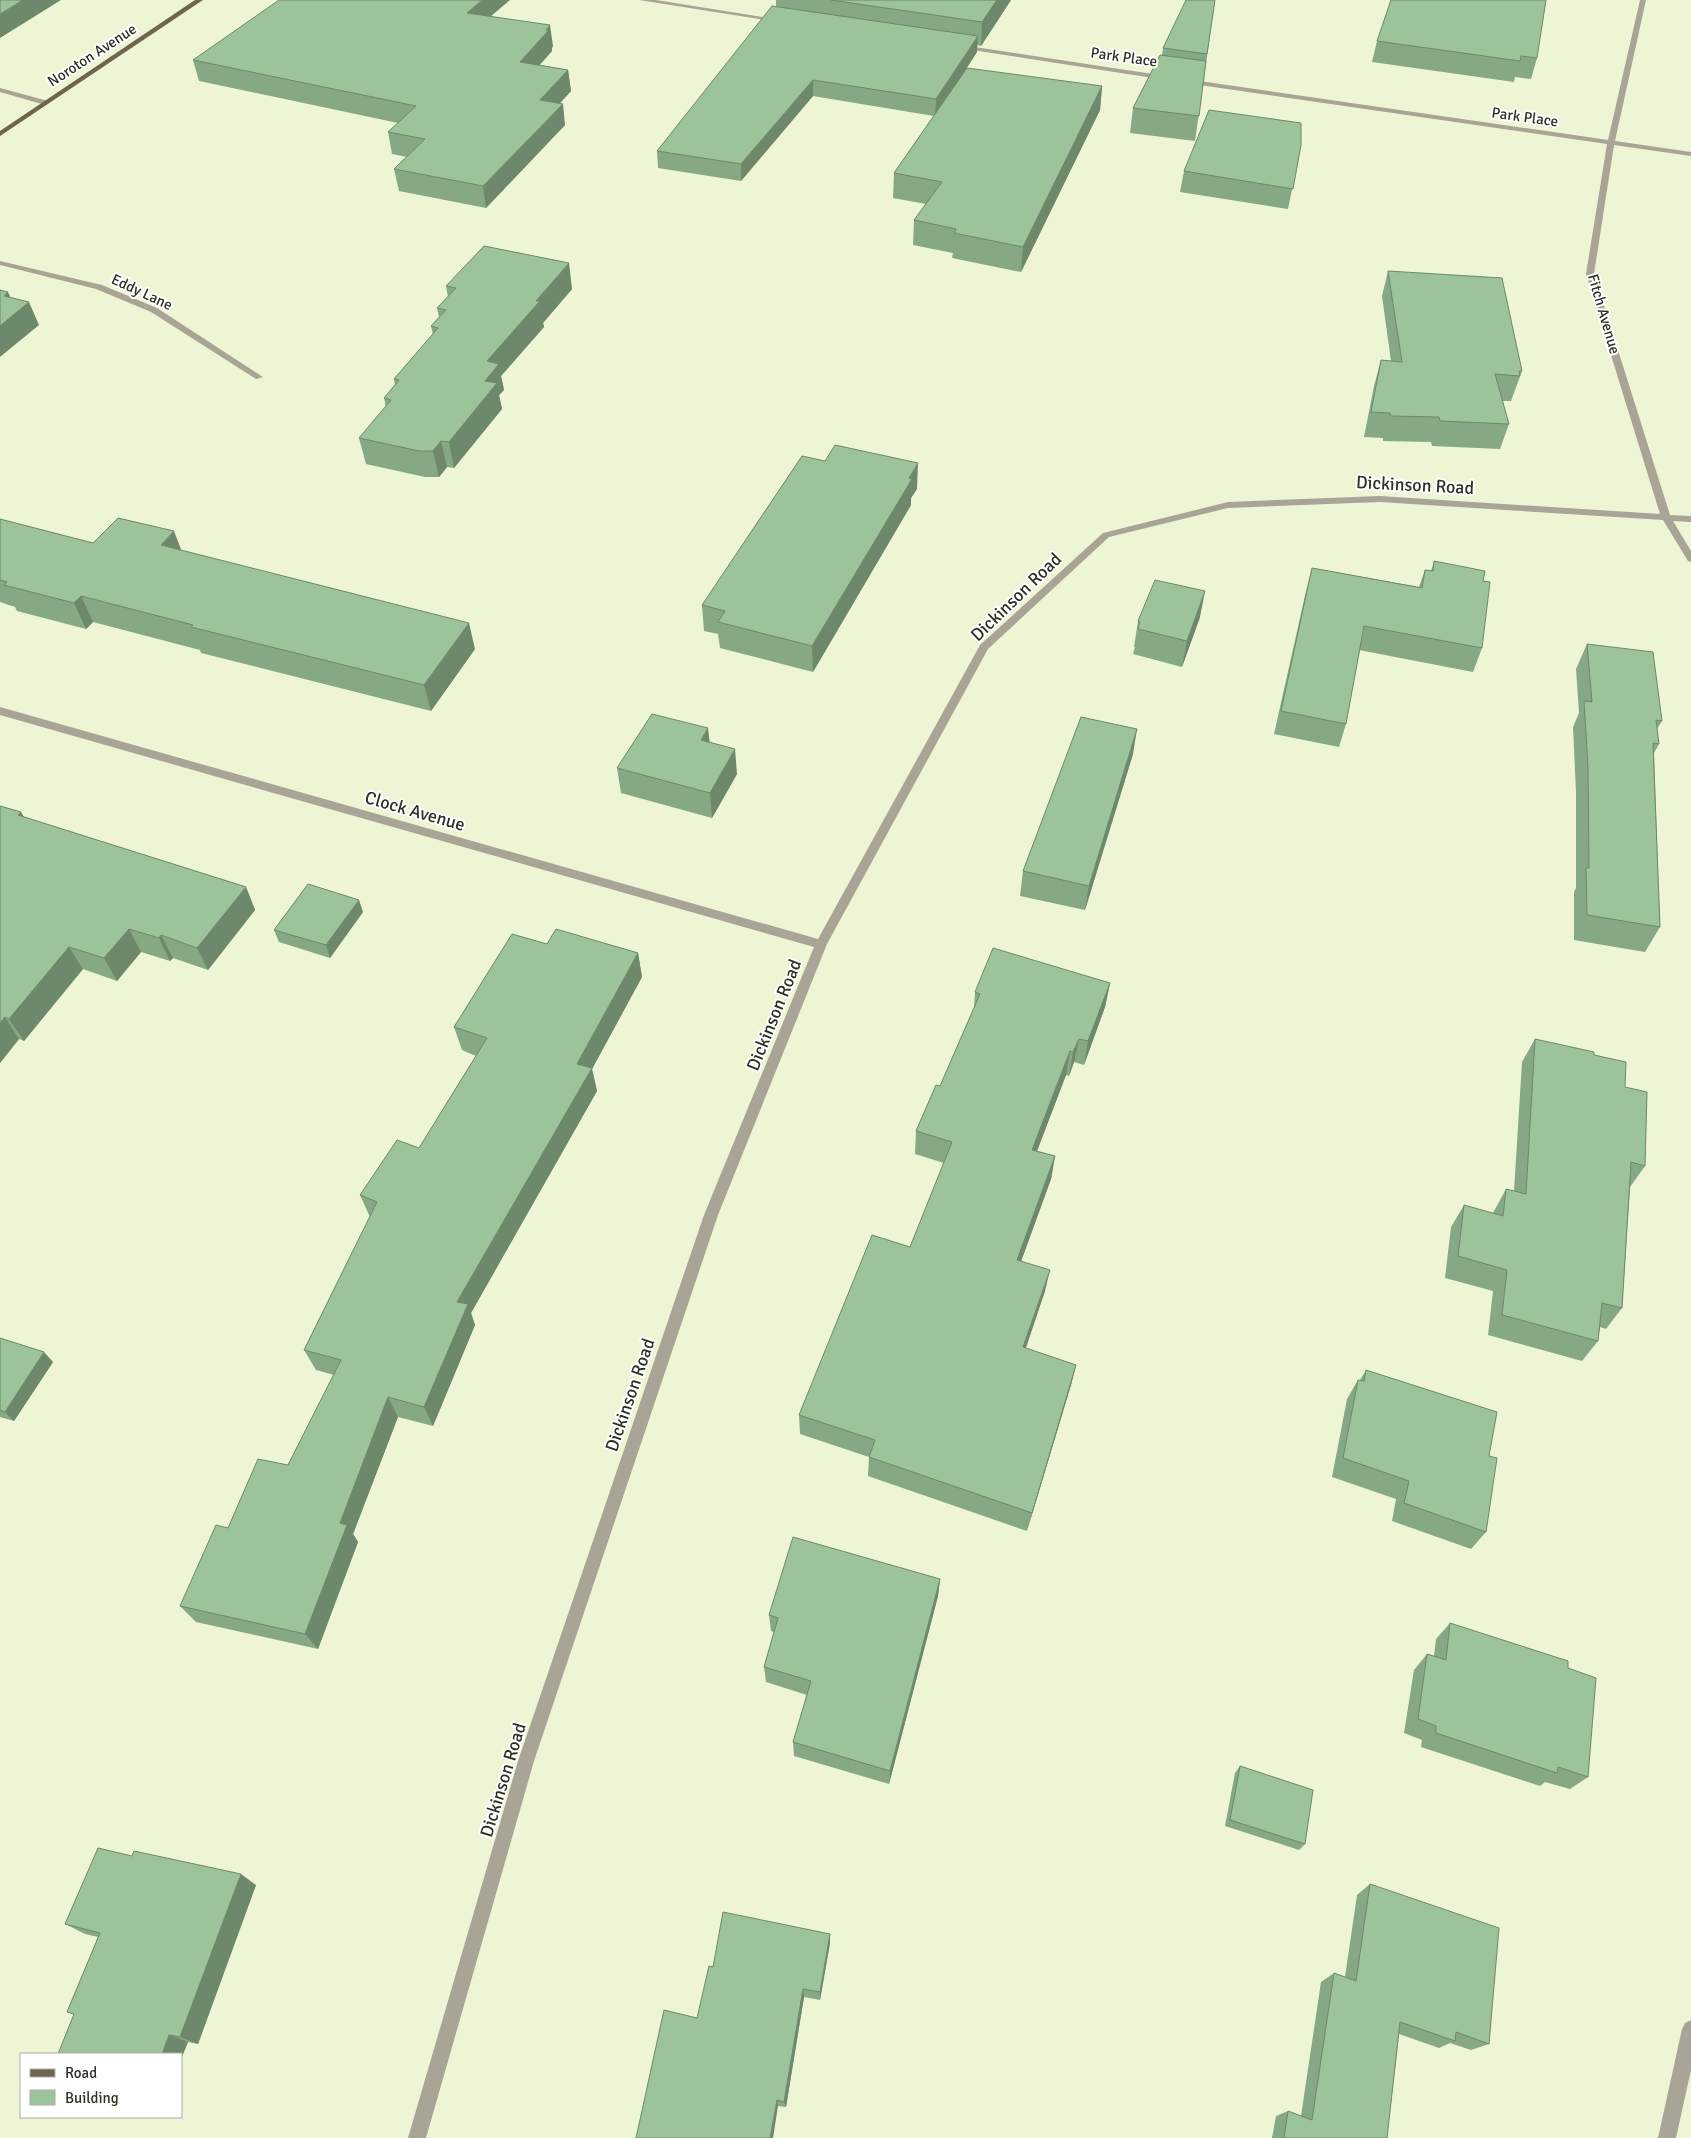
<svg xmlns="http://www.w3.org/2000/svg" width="1691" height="2138" viewBox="0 0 1691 2138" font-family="Signika,sans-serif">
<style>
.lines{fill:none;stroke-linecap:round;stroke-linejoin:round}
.minor{fill:#a8a496;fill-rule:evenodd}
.major{fill:#6d654d;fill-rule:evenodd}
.wall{fill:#86a884}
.shaded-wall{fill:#6d886b}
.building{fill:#9cc399;stroke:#6d886b}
.labels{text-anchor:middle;stroke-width:4;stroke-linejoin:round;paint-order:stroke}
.far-street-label{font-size:15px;fill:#2d3023;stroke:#fff}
.street-label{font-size:18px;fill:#2d3023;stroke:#fff}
</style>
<rect width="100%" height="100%" fill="#edf5d4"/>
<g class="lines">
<path class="minor" d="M639,0H656L781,20L778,22Z
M1640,0H1646L1615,141L1691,152V156L1614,145L1594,274L1670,515L1691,516V522L1673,521L1691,551V562L1688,561L1663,520L1380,502L1228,508L1109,537L988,649L827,944L718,1215L534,1761L426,2138H408L518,1761L704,1215L814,947L0,715V707L818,939L980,645L1103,533L1228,502L1380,496L1660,514L1586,274L1607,144L1186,83L1182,81L1186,79L1608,140Z
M961,45L1166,76L1170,78L1166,80L959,48L957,47Z
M0,88L48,101L49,103L45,105L0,92Z
M0,261L102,285L157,308L263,377L256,379L151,312L96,289L0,265Z
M1691,2020V2070L1676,2138H1658L1682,2029L1685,2023Z"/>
<path class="major" d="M195,0H203L0,136V131Z"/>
</g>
<path class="wall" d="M776,0H1011L981,46L977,45V52L965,71L1102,86L1100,110L1021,272L952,258L953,253L913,245L914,220L926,204L893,198L894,173L934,116L813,96L741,181L658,168L657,151L776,6Z
M1215,0L1195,141L1130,133L1133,108L1162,55L1163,48Z
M1391,0L1537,58L1531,79L1515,77L1514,82L1372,62L1377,41Z
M491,16L553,46L552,48V51L540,65L568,70L571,91L560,103L565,125L486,208L399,191L394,169L407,157L392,154L388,132L398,123L199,81L193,60Z
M1301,145L1288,209L1180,192L1184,171Z
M1388,271L1522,371L1511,401H1502L1509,424L1500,449L1432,446L1431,442L1383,441V438L1364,437L1374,386L1381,360L1391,361L1382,296Z
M446,286L572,289L543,323L544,327L501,376L504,390L499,395L502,409L454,468L447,467L439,477H425L366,464L359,438L386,407L384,398L395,385L394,379L433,335L431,326L439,317L437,308L448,297Z
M917,489L911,498V505L813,672L720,648L718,634L704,631L702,605Z
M0,519L93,543L181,550L475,649L431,711L201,653L200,650L93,622L86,629L17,611L15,607L0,602Z
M1434,561L1483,581L1482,648L1473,672L1359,650L1346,724L1339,747L1274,734L1306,591L1312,568L1419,587L1425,570L1431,571Z
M1200,617L1182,667L1133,654L1135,647H1134L1138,621Z
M1587,644L1662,721L1657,729L1659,744L1654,753L1660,927L1645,952L1574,940V892L1576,888V792L1573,727L1579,713L1576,669Z
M709,742L737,774L712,818L621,793L617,768Z
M1133,754L1085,910L1020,896L1023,871Z
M0,806L21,812L24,817L246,887L255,910L208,970L173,958L170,961L141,952L117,981L83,969L24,1041L19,1039L0,1063Z
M363,912L330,958L279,942L274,930Z
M547,944L638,953L642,977L592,1069L597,1091L471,1313L475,1325L433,1426L398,1417L353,1534L358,1542L318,1649L196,1622L180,1606L228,1528L288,1465L334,1375L316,1370L304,1350L370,1217L360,1195L419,1148L476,1056L462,1050L454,1027Z
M1110,983L1105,1007L1084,1065L1074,1062L1069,1076L1066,1075L1037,1151L1055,1156L1051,1179L1021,1261L1045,1291L1026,1348L1076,1365L1071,1385L1027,1531L868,1476L869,1457L800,1434L799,1415L910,1247L944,1163L915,1154L916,1131L940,1086L974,1008L975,992Z
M1535,1039L1594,1055L1625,1087L1645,1166L1630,1187L1622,1308L1606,1329L1600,1327L1598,1341L1582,1361L1488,1335L1493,1291L1445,1278L1451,1227L1464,1205L1493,1213L1506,1189L1514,1191L1522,1062Z
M0,1338L53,1362L14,1421L0,1417Z
M1366,1370L1489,1456L1486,1532L1471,1549L1392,1521L1396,1499L1332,1477L1347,1399L1358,1380H1360Z
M940,1579L938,1596L889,1784L794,1756L793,1742L807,1695L766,1682L764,1667L774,1632L771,1631L769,1615Z
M1450,1623L1568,1668L1588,1777L1570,1789L1545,1782L1540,1786L1421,1747L1422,1740L1404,1733L1414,1670L1427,1654L1434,1656L1436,1639Z
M1240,1766L1305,1844L1299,1850L1225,1826L1235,1773Z
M1370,1884L1489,2044L1471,2050L1450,2043L1439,2048L1399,2034L1387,2138H1272L1276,2116L1288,2111L1301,2116L1321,1982L1334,1973L1345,1977L1357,1895Z
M256,1885L198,2044L188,2042L181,2059V2054L67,2012L98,1937L85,1934L65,1924Z
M830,1934V1943L820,2000L804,1997L786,2107L778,2106L697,2018L713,1967Z"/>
<path class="shaded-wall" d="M23,0H61L0,38V14Z
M482,0H510L470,34L467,13Z
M997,0H1011L981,46L982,22Z
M550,25L553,46L552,48V51L523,83L520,62Z
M978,36L977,52L935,116L936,99Z
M568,70L571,91L543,122L540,100Z
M813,80V96L741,181V164Z
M1102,86L1100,110L1021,272L1023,247Z
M563,104L565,125L486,208L483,186Z
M569,263L572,289L543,323L544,327L501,376L504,390L499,395L502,409L454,468L449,442L485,381L487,361L536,301Z
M8,292L17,312L29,302L39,325L0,357V326L4,296Z
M441,441L447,467L439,477L433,451Z
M918,463L917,489L911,498V505L813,672L812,646Z
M174,531L184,557L161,545Z
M1205,591L1200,617L1182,667L1187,641Z
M81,596L93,622L86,629L74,603Z
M469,623L475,649L431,711L424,685Z
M708,728L711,754L701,740Z
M1137,729L1133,754L1085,910L1089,886Z
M735,749L737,774L712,818L710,793Z
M21,812L34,836L18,815Z
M246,887L255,910L208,970L197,948Z
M359,900L363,912L330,958L326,945Z
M129,929L141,952L117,981L104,958Z
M161,935L173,958L170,961L159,938Z
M69,947L83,969L24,1041L9,1019Z
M638,953L642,977L592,1069L597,1091L471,1313L475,1325L433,1426L424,1407L457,1302L577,1064Z
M1110,983L1105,1007L1084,1065L1088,1041Z
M5,1017L19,1039L0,1063V1023Z
M1079,1039L1074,1062L1069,1076L1073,1052Z
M1070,1051L1066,1075L1029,1172L1032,1150Z
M1055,1156L1051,1179L1014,1281L1017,1260Z
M1050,1270L1045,1291L1019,1367L1023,1347Z
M44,1352L53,1362L14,1421L5,1412Z
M1076,1365L1071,1385L1027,1531L1032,1513Z
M388,1397L398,1417L353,1534L358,1542L318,1649L305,1634L340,1523Z
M940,1579L938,1596L889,1784L890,1771Z
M241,1874L256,1885L198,2044L180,2037Z
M830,1934V1943L820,2000V1992Z
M803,1989L804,1997L786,2107L784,2102Z
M169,2035L188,2042L181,2059V2054H162Z
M777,2100L778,2106L773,2138H770Z"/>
<path class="building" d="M0,0H23L0,14Z
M279,0H482L467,13L550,25L546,30H549L520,62L568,70L540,100L563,104L483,186L394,169L425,139L388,132L416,106L193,60Z
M831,0H997L982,22Z
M1186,0H1215L1207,54L1163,48Z
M1391,0H1546L1537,58L1521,56L1520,61L1377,41Z
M772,6L978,36L936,99L813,80L741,164L657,151Z
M1160,55L1206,61L1199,116L1133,108Z
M967,68L1102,86L1023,247L954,233L956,229L914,220L942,182L894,173Z
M1209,110L1301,123V145L1293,189L1184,171Z
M484,246L569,263L536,301H540L487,361L499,364L485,381L497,383L449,442L441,441L433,451H419L359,438L391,400L384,398L399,380L394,379L438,328L431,326L446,310L437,308L456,288L446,286Z
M1388,271L1502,278L1522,371H1519L1520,376L1495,374L1509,424L1440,421L1439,417L1391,416L1390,413L1371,412L1381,360L1402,362Z
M0,290L8,292L4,296L29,302L0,326Z
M835,445L918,463L909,478L912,479L812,646L718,622L725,611L702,605L802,456L825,461Z
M118,518L174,531L161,545L469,623L424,685L191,627L193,625L81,596L74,603L4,585L7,582L0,580V519L93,543Z
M1434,561L1485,571L1483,581L1490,582L1482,648L1364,626L1346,724L1281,711L1312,568L1422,588L1425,570L1433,571Z
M1155,580L1205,591L1187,641L1138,629L1140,622L1138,621Z
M1587,644L1653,652L1662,721L1656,720L1659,744L1653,743L1660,927L1587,915L1586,868H1589L1588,767L1584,701L1592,702Z
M652,714L708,728L701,740L735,749L710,793L617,768Z
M1081,717L1137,729L1089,886L1023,871Z
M0,806L21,812L18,815L246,887L197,948L161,935L159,938L129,929L104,958L69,947L9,1019L5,1017L0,1023Z
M308,884L359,900L326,945L274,930Z
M556,929L638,953L577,1064L592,1068L457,1302L468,1304L424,1407L388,1397L340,1523L347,1525L305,1634L180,1606L216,1525L228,1528L258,1459L288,1465L341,1360L304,1350L377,1202L360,1195L397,1140L419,1148L487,1038L454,1027L512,934L547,944Z
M993,948L1110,983L1088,1041L1079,1039L1073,1052L1070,1051L1032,1150L1055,1156L1017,1260L1050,1270L1023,1347L1076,1365L1032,1513L869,1457L875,1440L799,1415L872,1235L910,1247L952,1142L916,1131L936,1085L940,1086L980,994L975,992Z
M1535,1039L1594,1052V1055L1626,1062L1625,1087L1647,1092L1645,1166L1631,1162L1622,1308L1602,1303L1598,1341L1502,1315L1507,1270L1458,1256L1464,1205L1503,1216L1506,1189L1526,1194Z
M0,1338L44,1352L5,1412L0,1410Z
M1366,1370L1497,1412L1489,1456L1497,1458L1486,1532L1404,1503L1409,1481L1343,1458L1358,1380L1364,1381Z
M793,1537L940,1579L890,1771L793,1742L811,1681L764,1667L778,1618L769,1615Z
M1450,1623L1568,1661V1668L1596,1678L1588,1777L1558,1767L1557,1773L1436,1733V1726L1418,1719L1427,1654L1446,1660Z
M1240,1766L1313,1790L1305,1844L1230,1820Z
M98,1848L132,1856L134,1851L241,1874L180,2037L169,2035L162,2054H58L74,2014L67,2012L100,1933L65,1924Z
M1370,1884L1499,1928L1489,2044L1456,2032L1455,2041L1400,2022L1387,2138H1284L1288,2111L1312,2120L1334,1973L1356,1981Z
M723,1912L830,1934L820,1992L803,1989L784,2102L777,2100L770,2138H636L664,2010L697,2018L709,1966L713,1967Z"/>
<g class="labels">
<g class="far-street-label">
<text transform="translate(92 55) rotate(-33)" y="5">Noroton Avenue</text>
<text transform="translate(1124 57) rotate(8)" y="5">Park Place</text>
<text transform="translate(1525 117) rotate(8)" y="5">Park Place</text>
<text transform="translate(142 292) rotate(25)" y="5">Eddy Lane</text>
<text transform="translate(1604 314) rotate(74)" y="5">Fitch Avenue</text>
</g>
<g class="street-label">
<text transform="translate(1415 485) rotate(3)" y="6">Dickinson Road</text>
<text transform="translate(1016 597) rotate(-44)" y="6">Dickinson Road</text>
<text transform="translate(415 811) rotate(16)" y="6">Clock Avenue</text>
<text transform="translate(774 1015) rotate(-68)" y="6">Dickinson Road</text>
<text transform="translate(630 1395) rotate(-71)" y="6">Dickinson Road</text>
<text transform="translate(503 1780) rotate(-73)" y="6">Dickinson Road</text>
</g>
</g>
<rect x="20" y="2053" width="162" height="65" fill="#ffffff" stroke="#abaca7"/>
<rect x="30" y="2069" width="25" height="8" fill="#6d654d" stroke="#abaca7"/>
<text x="65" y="2078" font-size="15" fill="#2d3023">Road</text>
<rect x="30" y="2090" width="25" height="15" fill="#9cc399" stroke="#abaca7"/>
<text x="65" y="2103" font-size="15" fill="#2d3023">Building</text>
</svg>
